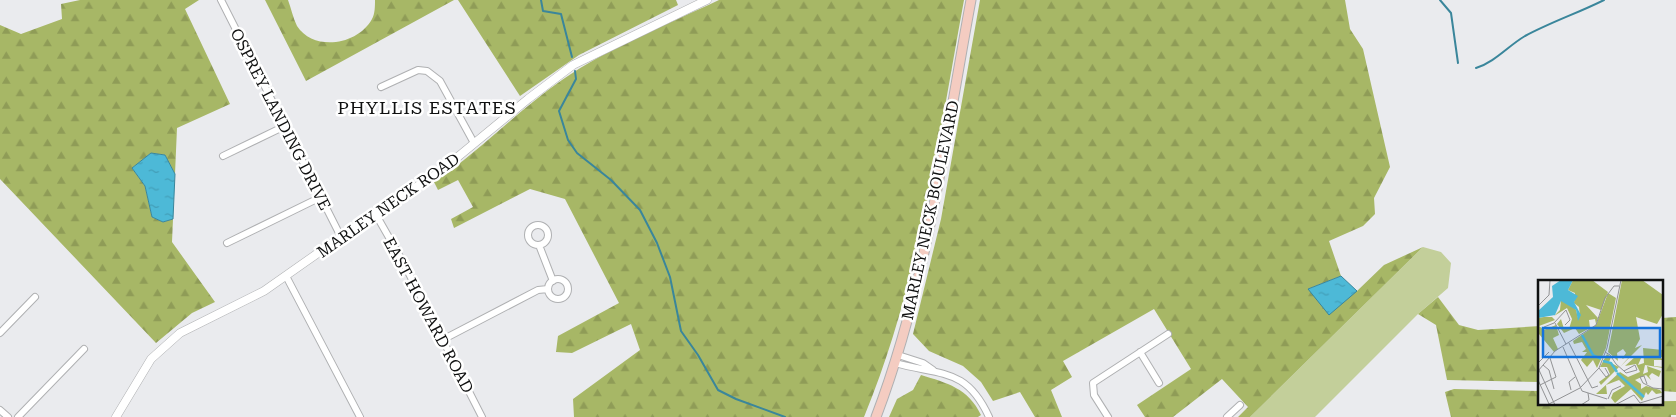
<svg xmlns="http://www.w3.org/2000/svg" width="1676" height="417" viewBox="0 0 1676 417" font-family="'Roboto Serif',serif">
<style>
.green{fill:#c3cf9a}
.forest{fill:url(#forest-firs)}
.water{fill:url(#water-ripples);stroke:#3a869b}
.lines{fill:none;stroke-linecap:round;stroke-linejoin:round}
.stream{stroke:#3a869b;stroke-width:2}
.minor-casing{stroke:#afb0b2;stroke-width:8}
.tertiary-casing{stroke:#afb0b2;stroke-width:9}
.secondary-casing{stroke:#afb0b2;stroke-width:11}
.minor{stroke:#fff;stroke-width:6}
.tertiary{stroke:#fff;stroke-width:8}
.secondary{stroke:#f4ccc1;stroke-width:9}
.labels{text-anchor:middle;stroke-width:5;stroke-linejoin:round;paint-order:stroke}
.street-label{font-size:16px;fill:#0f1010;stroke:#fff}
.neighbourhood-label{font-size:18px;letter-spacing:1px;fill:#0f1010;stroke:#fff}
.inset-river{fill:none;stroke:#4db9d7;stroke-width:2.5}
.inset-road{fill:none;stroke:#929395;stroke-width:1}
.view{fill:#1473dc;fill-opacity:0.15;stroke:#1473dc;stroke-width:2.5}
.inset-edge{fill:none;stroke:#0f1010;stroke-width:2.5}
</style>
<defs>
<pattern id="forest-firs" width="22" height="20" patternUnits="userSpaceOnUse" patternTransform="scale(1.25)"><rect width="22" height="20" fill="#a7b766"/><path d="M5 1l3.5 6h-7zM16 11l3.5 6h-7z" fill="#8f9c57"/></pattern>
<pattern id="water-ripples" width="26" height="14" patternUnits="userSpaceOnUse" patternTransform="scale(1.25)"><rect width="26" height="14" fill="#4db9d7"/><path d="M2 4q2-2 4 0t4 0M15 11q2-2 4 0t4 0" fill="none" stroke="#429eb8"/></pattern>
</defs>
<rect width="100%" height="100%" fill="#eaebee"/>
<path class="green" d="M1423,247L1441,252L1451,263L1448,288L1418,314L1315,417H1250Z"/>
<path class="forest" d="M80,0H199L185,9L230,104L177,128L175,174L165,155L151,153L132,168L145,186L152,217L163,222L173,219L172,242L215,302L192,313L156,343L0,179V25L21,34L62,19L61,4Z
M265,0H288C291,8 293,18 297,26C314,52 358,45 372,19C375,14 375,6 375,0H454L306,81Z
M458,0H676L678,5L579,55L520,96Z
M719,0H964C938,141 919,284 864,417H574L573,399L640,350L631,324L572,353L556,352L558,336L619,303L565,199L530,189L454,228L451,219L473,207L458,180L438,190L434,182C479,152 517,111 562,80C610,47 666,25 719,0Z
M980,0H1345L1350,29L1363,49L1390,167L1374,198L1375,214L1363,226L1329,241L1341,276L1308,289L1357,291L1384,265L1423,247L1250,417H1238L1248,407L1222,379L1173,417H1145L1137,405L1191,369L1154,309L1063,361L1072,377L1051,390L1062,417H1035L1020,392L993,401L981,382L963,366L929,351L913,334L941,219Z
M1438,297L1459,325L1478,330L1540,326V382L1447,380L1436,325L1418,314Z
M1676,317V392L1662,391V318Z
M921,375C947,383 968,388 981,415L978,417H889L897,399L913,390Z
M1454,389L1540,391V403L1676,401V415H1671V417H1451L1445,392Z"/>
<path class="water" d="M151,153L165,155L175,174L173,219L163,222L152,217L145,186L132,168Z
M1341,276L1357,291L1329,315L1308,289Z"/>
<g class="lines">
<path class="stream" d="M541,0L543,11L561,14L572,57
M1440,0L1451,13L1458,63
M1476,68C1495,62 1508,46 1525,36C1551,22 1578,13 1604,0
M575,71L576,79L559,111L568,140L577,153L611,180L640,210L657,243L670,277L681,331L698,355L718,390L736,399L785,417"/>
<defs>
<path id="minor" d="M221,0L341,237
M381,87L418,70L427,71L440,81L474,143
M223,156L285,126
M375,213L403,262L482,417
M528 235a10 10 0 1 1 20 0a10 10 0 1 1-20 0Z
M227,243L321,197
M539,245L553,281
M286,276L360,417
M548 289a10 10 0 1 1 20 0a10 10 0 1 1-20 0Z
M0,333L35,297
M442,340L538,290L548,289
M1140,352L1159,383
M898,355L923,363L933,370
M895,363C941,376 966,367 989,417
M0,410L8,417
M18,417L84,349
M1108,417L1094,395L1093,383L1168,334
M1227,417L1240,405"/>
<path id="tertiary" d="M116,417L151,359L180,333L264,291L375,213L437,174L528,99L573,65L707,0"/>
<path id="secondary" d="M876,417C927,283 945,140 971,0"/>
</defs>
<use href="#minor" class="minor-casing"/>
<use href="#tertiary" class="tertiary-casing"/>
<use href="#secondary" class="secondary-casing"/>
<use href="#minor" class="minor"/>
<use href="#tertiary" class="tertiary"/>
<use href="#secondary" class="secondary"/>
</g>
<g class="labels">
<g class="street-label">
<text transform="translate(281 119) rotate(63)" y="6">OSPREY LANDING DRIVE</text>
<text transform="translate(388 205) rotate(-35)" y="6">MARLEY NECK ROAD</text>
<text transform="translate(930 210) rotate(-78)" y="6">MARLEY NECK BOULEVARD</text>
<text transform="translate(429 315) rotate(62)" y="6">EAST HOWARD ROAD</text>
</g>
<g class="neighbourhood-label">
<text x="427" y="114">PHYLLIS ESTATES</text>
</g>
</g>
<g transform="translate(1538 280)">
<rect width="125" height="125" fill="#eaebee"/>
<path d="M35,0H54L70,12L63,30L48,25L60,38L58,44L57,39L51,40L52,48L41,54L37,48L26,53L19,44L23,39L26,49H31L34,39L29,28L16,36L22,30L23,20L30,22L38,30L40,38L42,36L41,27L36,23L37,13L30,10ZM84,0H104L125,15V34L119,44L98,37L102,59L97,68L104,65L82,87L92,76L84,79L88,73L85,69L79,73L80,81L70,72ZM70,13L78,18L68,68L59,88L55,80L49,87L43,80L49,72H44L48,69L44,62L36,64L35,61L58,45ZM6,37H14L17,40L1,46L6,50L18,45L21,55L15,58L20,69L16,72L1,54L0,38ZM105,68L125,70V77H122L125,80H116V86L125,87V88L107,85L105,94L110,92L109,86L123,91L121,97L114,93L111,96L113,100L108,95L97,100L103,104V109L108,106L122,110L124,113L118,114L114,110L110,115L108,112L104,121L93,109L77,123L73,118L75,113L87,106L81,100L68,105L69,114H58L82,92L90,97L102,92L98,84L87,86L98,76H104L100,85L106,83ZM69,74L73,77L71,82L81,87L63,105L61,102L72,94L69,87H62Z" fill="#a7b766"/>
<path d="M23,0H35L30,10L40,16L36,22L43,35L40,41L38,30L23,21L17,35L0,38V31L15,17L14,6Z" fill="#4db9d7"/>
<path class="inset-river" d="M44,55L55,75L63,79M65,81L73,83L79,92M79,93L106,117"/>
<path class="inset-road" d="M0,26L11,15L12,0M17,43L28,64M6,47L16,43L28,30L32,40L27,45M31,63L54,108L60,106M25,67L44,111L69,119M67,72L72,75L78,84L86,91L88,93L99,90L97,85L86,91M0,83L11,72M5,85L11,90L16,109M61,88L68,97L71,95L67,88M1,90L17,125M0,91L17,71L58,45L67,18L76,6H81M0,100L11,124M109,104L106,96L102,97L105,103L115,108L125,109M2,105L18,97L12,78M33,110L31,102L37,97M70,119L74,110L83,106M9,125L42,108L61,88L69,68L83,0M43,125L51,120L50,113M77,125L96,115L102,123L125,116"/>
<path class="view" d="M5,48H122V77H5Z"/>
<rect width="125" height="125" class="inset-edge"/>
</g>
</svg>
